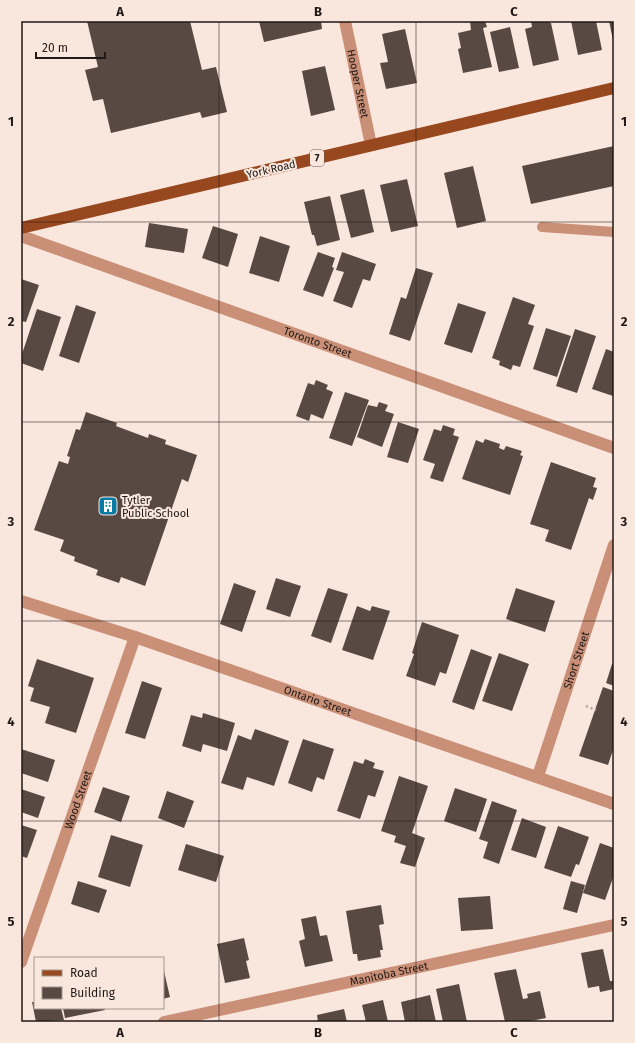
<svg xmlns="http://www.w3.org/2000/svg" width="635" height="1043" viewBox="0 0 635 1043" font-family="'Fira Sans',sans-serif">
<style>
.building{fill:#584942}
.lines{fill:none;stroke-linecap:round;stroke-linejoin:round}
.path{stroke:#b2a39c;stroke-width:2.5;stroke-dasharray:2 3;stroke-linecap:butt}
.lane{stroke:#ca9077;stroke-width:10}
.street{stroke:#ca9077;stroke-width:12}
.primary{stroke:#98481f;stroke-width:12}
.grid{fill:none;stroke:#201916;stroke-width:1;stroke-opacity:0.55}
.labels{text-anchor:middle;stroke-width:4;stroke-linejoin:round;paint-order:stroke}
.shield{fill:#f9e7de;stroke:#615752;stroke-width:1}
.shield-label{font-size:10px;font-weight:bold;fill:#201916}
.street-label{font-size:11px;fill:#201916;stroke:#f9e7de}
.poi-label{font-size:11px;fill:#201916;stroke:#f9e7de;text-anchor:start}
.neatline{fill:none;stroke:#201916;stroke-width:1.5}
.grid-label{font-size:13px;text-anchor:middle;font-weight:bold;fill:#201916}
</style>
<rect width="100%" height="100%" fill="#f9e7de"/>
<path class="building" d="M87,21H190L202,70L216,67L227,112L202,118L200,112L111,133L103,99L93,101L85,70L98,67Z
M259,21H321L322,29L264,42Z
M470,21H485L487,27L483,28L492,67L463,73L458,49L461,48L458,33L471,30Z
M531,21H549V23H551L559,60L533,66L525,29L532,27Z
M571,21H596L602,50L578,55Z
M609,21H614V40H613Z
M510,27L519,68L499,72L490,32Z
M405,29L417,83L386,89L380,63L388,62L382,34Z
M325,66L335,110L311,116L302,71Z
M614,146V186L531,204L522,166Z
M473,166L486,221L457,228L444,173Z
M407,179L418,226L391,232L380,185Z
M364,189L374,232L351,238L340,195Z
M330,196L340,240L317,246L314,235H312L304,202Z
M149,223L188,229L184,253L145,247Z
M213,226L238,234L228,267L202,258Z
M260,236L290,246L279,282L249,273Z
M318,252L335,258L332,267L334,268L323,297L303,290Z
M342,252L376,264L370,281L363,279L352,308L333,301L344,272L336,270Z
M416,268L433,273L410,341L389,334L401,297L406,299Z
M21,279L39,285L26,322L21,321Z
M513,297L535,305L528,324L534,326L520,367L513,365L511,370L499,365L500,361L492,358Z
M458,303L486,312L472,353L444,344Z
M76,305L96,312L79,363L59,356Z
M37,309L61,317L43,371L21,363V357Z
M546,328L571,336L557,377L533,369Z
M575,329L596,336L577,393L556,386Z
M606,349L614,352L613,396L592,389Z
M316,380L328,385L326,389L333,392L323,419L311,414L309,421L296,416L308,383L314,385Z
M345,392L369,400L352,446L329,438Z
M379,402L388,405L385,411L394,414L382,447L357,437L368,405L377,407Z
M86,412L117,423L116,426L148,438L149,434L166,440L165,444L197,455L188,482L182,479L145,586L121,577L119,583L96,575L98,570L74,561L75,557L60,551L64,540L34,530L59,461L68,464L70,457L67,456L76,429L80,430Z
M398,422L419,429L408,463L387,457Z
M443,425L455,429L453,435L459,437L443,482L430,478L435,464L423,460L434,429L441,431Z
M485,439L500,444L499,448L504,450L506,446L522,451L520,455L523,456L510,495L462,479L476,440L483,443Z
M551,462L596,478L593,487L597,488L593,500L589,498L571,550L545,541L549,530L530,524Z
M276,578L301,586L290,617L266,609Z
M234,583L256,591L242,632L220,624Z
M328,588L348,594L331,643L311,636Z
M516,588L555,601L545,632L506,619Z
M357,606L370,611L372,606L390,611L373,660L342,650Z
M422,622L459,635L446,674L440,672L435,686L406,676L414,654L412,653Z
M471,649L492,657L474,710L452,702Z
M499,653L529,664L512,711L482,701Z
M37,659L94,678L76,733L45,723L50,707L30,701L34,688L28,686Z
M612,664L614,665V686L606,683Z
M142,681L162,688L145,739L125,733Z
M603,687L614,691V747L608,765L579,756Z
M203,713L235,723L227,751L203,744L201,752L182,746L191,715L202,718Z
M255,729L289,741L274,786L247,777L243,790L221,783L238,735L251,740Z
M303,739L334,749L324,780L317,777L312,792L288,783Z
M21,749L55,760L48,782L21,773Z
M365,759L375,763L373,768L384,771L375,797L368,795L360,819L337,811L354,761L363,764Z
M399,776L428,786L412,833L425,838L415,867L400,863L406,846L394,842L396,836L381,831Z
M103,787L130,796L121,822L94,812Z
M455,788L487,799L476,832L444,821Z
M21,789L45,797L38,818L21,812Z
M167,791L194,801L184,828L158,818Z
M492,801L517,810L499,864L483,858L488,842L479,839Z
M522,818L546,827L536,858L511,850Z
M21,825L37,830L27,858L21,856Z
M558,826L589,837L579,865L576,864L571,877L544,868Z
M111,835L143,845L130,887L98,877Z
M600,843L614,848V875L605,900L583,893Z
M186,844L224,856L216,882L178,870Z
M78,881L107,890L99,913L71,904Z
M571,881L585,885L577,913L563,909Z
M490,896L493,929L461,931L458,898Z
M381,905L384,924L379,925L383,950H380L381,957L358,961L357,954H353L346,911Z
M316,916L320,936L327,935L333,961L305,967L299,941L305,939L301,919Z
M244,938L249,960L246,961L250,978L225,983L217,944Z
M603,949L610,981H614V989L600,992L599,986L588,988L581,953Z
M163,967L170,997L163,999Z
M516,969L523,999L528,998L527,994L540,991L546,1018L526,1022H505L494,973Z
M459,984L467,1022H443L436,989Z
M430,995L436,1022H405L401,1002Z
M383,1000L388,1022H366L362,1005Z
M32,1002H35V1008H61L64,1020L36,1022Z
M63,1008H104L105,1010L65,1018Z
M344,1009L347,1022H318L317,1015Z"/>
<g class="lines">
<path class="path" d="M586,706L596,710"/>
<path class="lane" d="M542,227L614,232"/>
<g class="street">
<path id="s1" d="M345,21L371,145"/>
<path id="s2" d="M21,236L614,448"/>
<path id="s3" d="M21,601L135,637L614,804"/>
<path id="s4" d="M538,776L614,545"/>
<path id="s5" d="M21,962L135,637"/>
<path id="s6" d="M164,1022L614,925"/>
</g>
<path class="primary" d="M21,228L614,88"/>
</g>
<path class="grid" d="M219,21V1022M416,21V1022M21,222H614M21,422H614M21,621H614M21,821H614"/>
<defs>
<symbol id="building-square" viewBox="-11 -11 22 22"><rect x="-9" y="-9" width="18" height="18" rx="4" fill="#097aa3" stroke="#f9e7de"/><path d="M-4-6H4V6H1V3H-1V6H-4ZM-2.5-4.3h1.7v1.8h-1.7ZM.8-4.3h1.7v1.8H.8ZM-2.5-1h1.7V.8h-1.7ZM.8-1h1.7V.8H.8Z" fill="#fff"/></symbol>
</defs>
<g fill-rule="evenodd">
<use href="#building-square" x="97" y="495" width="22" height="22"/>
</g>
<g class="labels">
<rect class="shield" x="310" y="150" width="14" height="16" rx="3"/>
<g class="shield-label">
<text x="317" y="162">7</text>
</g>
<g class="street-label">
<text dy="4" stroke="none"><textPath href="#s1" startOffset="64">Hooper Street</textPath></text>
<text transform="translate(271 169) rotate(-13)" y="4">York Road</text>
<text dy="4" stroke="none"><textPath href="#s2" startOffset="315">Toronto Street</textPath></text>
<text dy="4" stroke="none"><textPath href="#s4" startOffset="122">Short Street</textPath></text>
<text dy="4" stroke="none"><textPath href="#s3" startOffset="313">Ontario Street</textPath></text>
<text dy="4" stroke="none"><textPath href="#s5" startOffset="172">Wood Street</textPath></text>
<text dy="4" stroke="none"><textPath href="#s6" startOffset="230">Manitoba Street</textPath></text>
</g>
<g class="poi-label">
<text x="122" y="504">Tytler<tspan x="122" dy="13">Public School</tspan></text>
</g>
</g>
<rect width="635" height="1043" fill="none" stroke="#f9e7de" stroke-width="44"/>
<rect x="34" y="957" width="130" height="52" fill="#f9e7de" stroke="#a2958e"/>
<rect x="42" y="970" width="20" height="6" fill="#98481f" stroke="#a2958e"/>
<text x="70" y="977" font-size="12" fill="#201916">Road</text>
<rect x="42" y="987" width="20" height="12" fill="#584942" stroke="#a2958e"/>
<text x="70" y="997" font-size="12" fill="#201916">Building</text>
<path d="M36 52v6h69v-6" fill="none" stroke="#201916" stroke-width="2"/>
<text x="42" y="52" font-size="12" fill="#201916" stroke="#f9e7de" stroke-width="3" paint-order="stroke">20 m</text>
<rect x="22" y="22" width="591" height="999" class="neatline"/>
<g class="grid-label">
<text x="120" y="16">A</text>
<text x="318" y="16">B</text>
<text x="514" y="16">C</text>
<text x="11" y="126">1</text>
<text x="624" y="126">1</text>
<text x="11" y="326">2</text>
<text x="624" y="326">2</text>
<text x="11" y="526">3</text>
<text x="624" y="526">3</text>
<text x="11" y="726">4</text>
<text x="624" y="726">4</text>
<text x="11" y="926">5</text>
<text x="624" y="926">5</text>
<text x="120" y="1037">A</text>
<text x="318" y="1037">B</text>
<text x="514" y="1037">C</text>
</g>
</svg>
